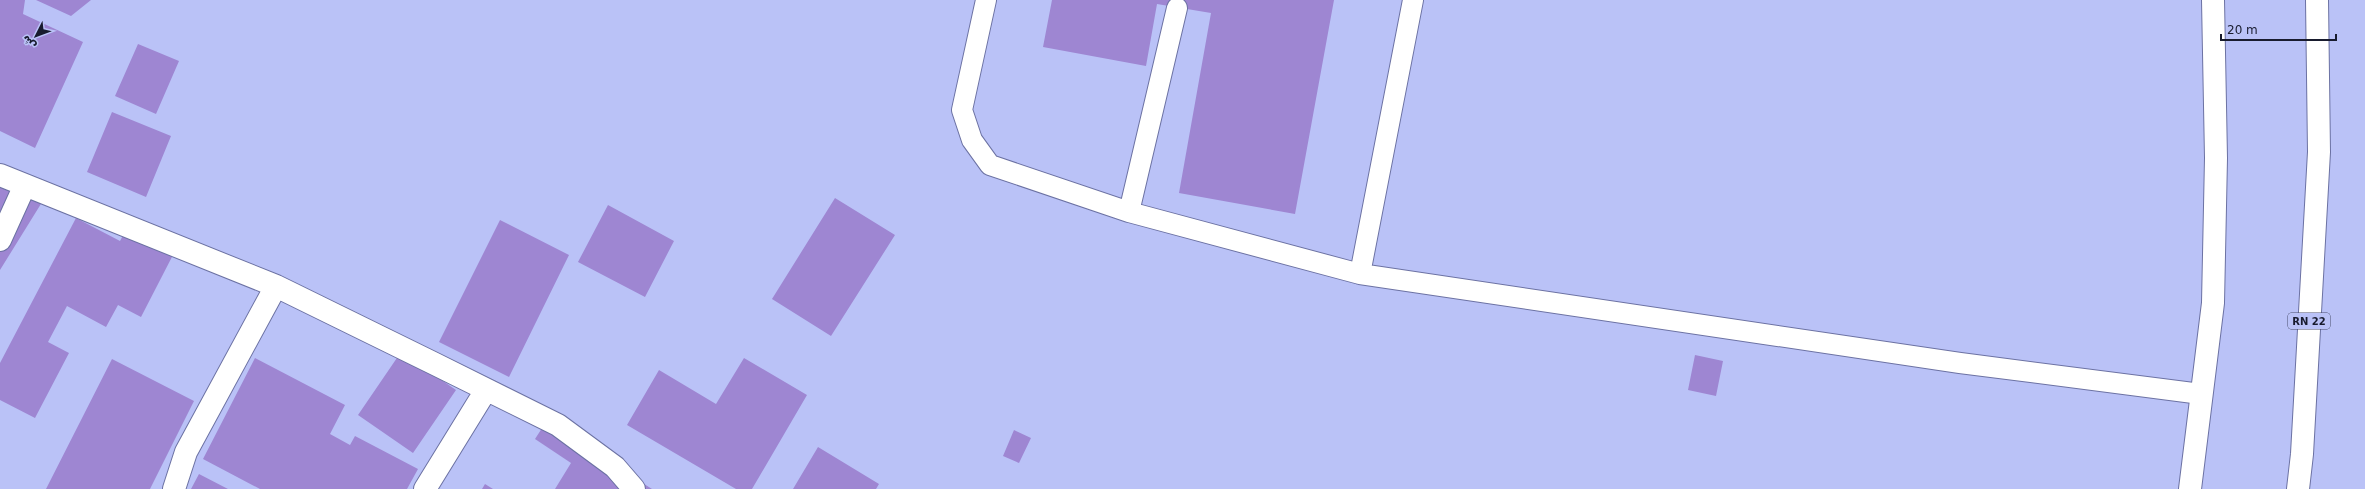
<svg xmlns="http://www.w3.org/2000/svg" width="2365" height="489" viewBox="0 0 2365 489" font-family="'DejaVu Sans',Vazirmatn,sans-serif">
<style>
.building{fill:#9e86d2}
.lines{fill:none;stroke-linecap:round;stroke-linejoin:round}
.lane-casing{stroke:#6c72a3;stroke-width:22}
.street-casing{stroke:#6c72a3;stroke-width:24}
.highway-casing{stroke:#6c72a3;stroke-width:24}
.lane{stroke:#fff;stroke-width:20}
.street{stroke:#fff;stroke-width:22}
.highway{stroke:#fff;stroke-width:22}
.labels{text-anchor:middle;stroke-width:3;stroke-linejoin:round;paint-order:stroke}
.shield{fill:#bac2f7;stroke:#494d6a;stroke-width:1}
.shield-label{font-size:10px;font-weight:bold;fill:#181b2e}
</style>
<rect width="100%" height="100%" fill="#bac2f7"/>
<path class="building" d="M0,0H25L23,14L83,42L35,148L0,131Z
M36,0H91L71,16Z
M1052,0H1334L1295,214L1179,193L1211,13L1157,4L1146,66L1043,47Z
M138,44L179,61L156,114L115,96Z
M112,112L171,136L146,197L87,172Z
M0,172L44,199L0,270Z
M835,198L895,235L831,336L772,299Z
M608,205L674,241L645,297L578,262Z
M76,218L120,241L127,228L174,253L141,317L118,305L106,327L67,306L48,342L69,353L35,418L0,400V363Z
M500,220L569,255L509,377L439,342Z
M401,352L456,390L413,453L358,415Z
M1695,355L1723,361L1716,396L1688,390Z
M255,358L345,405L330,434L350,445L355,436L418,469L407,489H260L203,459Z
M744,358L807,395L752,489H736L627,425L659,370L716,404Z
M112,359L194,401L150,489H46Z
M546,422L652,489H555L571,463L535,439Z
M1014,430L1031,438L1019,463L1003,456Z
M818,447L879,484L876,489H793Z
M199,474L228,489H191Z
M485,484L493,489H482Z"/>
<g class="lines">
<defs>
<path id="lane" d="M986,0L962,110L972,140L990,165L1129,212L1360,274
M1413,0L1360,274L1960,363L2201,394
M1129,212L1177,8"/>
<path id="street" d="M0,175L276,286L435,364L558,425L615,467L634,489
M0,240L25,185
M174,489L186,452L276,286
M425,489L486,390"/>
<path id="highway" d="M2190,489L2213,303L2216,158L2213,0
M2298,489L2302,454L2319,152L2317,0"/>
</defs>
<use href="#lane" class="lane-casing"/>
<use href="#street" class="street-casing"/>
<use href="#highway" class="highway-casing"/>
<use href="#lane" class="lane"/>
<use href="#street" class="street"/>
<use href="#highway" class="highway"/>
</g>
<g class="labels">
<rect class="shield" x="2288" y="313" width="42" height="16" rx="3"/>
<g class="shield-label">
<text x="2309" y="325">RN 22</text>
</g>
</g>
<g transform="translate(36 36) rotate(228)" stroke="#bac2f7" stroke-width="3" paint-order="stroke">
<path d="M0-3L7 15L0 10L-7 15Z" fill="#181b2e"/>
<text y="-6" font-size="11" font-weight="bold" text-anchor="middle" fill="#181b2e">ش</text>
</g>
<path d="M2221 34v6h115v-6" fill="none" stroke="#181b2e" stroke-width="2"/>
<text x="2227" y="34" font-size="12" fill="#181b2e" stroke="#bac2f7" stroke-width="3" paint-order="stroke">20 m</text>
</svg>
